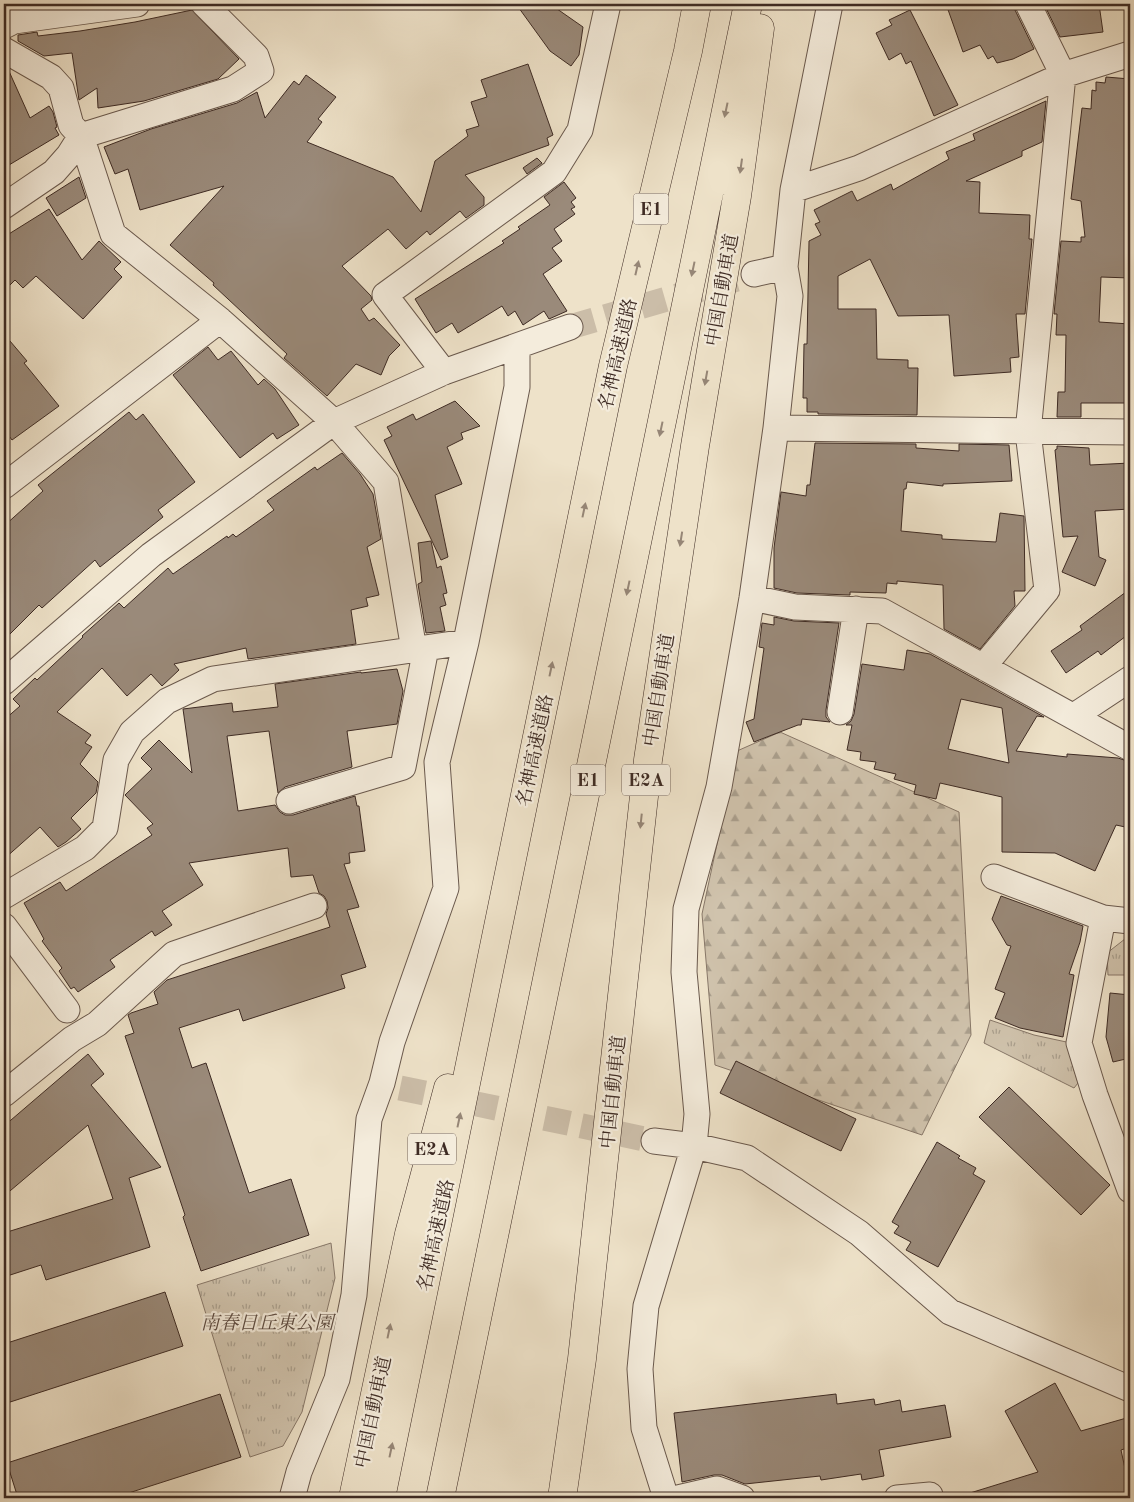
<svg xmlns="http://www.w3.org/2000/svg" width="1134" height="1502" viewBox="0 0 1134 1502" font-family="'Old Standard TT','Noto Serif JP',serif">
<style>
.forest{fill:url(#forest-firs);stroke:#877768}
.park{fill:url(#park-tufts);stroke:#877768}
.building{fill:#9a8a7a;stroke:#3e2b24;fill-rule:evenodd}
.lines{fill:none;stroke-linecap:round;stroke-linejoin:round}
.minor-tunnel{stroke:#cbbda8;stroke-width:25;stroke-dasharray:25 12;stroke-linecap:butt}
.minor-casing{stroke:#6a594d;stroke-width:27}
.highway-casing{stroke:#3e2b24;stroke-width:29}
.minor{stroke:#f4ecdc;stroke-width:25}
.highway{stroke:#eee2c9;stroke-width:28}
.oneway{fill:#968676}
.labels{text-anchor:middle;stroke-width:4.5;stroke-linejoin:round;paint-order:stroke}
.shield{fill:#f4ecdc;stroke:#75655b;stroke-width:1}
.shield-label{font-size:18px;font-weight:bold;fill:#3e2b24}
.street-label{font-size:19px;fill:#3e2b24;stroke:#f4ecdc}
.park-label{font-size:19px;font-style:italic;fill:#5b493f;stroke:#f4ecdc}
</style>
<defs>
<pattern id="forest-firs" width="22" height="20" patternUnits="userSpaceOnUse" patternTransform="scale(1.25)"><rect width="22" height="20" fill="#d0c3ad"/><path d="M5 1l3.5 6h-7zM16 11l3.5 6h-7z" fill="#aa9f8d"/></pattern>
<pattern id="park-tufts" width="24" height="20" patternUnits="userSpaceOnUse" patternTransform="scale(1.25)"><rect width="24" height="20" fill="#d0c3ad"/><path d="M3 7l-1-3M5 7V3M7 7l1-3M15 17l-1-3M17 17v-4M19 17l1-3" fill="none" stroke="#aa9f8d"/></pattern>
</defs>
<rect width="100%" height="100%" fill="#eee2c9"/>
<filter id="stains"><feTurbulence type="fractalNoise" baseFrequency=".004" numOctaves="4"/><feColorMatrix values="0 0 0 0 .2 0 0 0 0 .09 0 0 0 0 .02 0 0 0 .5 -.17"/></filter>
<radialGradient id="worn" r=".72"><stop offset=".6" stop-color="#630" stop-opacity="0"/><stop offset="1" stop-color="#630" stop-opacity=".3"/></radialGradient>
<path class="forest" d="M780,732L959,812L971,1035L922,1135L715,1065L702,914L737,751Z"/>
<path class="park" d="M1130,935V975H1108L1107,953Z
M990,1020L1034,1035L1071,1043L1070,1056L1078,1083L1074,1088L984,1043Z
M331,1243L335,1278L302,1412L283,1446L250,1457L197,1285Z"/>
<path class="building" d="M516,4H550L583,27L579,55L571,66L550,51Z
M946,4H1014L1015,10L1034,49L1013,59L997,63L993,56L988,59L980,45L963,52Z
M1044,4H1099L1103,32L1060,37Z
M192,10L239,59L218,79L144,101L98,108L97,88L79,100L72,53L44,56L18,41V35L37,32L38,36L80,31L135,22Z
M910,10L958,105L934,116L911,61L906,64L901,53L889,60L876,33L892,25L889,20Z
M528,64L553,135L547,138L549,145L465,175L484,197V205L466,218L460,211L430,235L427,231L406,249L388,229L342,266L371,296L372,300L361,309L369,321L374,318L400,345L389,356L381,375L356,364L327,396L284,358L287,354L213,285L214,283L170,245L224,186L140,210L128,169L115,174L104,147L151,129L237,103L257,92L265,118L294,81L299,85L306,75L336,97L318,119L322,122L307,142L393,177L421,212L435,161L468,136L466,130L479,126L471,102L487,97L481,80Z
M4,66L8,69L30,118L49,106L53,112L57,127L55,128L59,135L4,168Z
M1106,77L1130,79V278L1101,277L1099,322L1130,324V403H1081V417H1057L1058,392H1065L1066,335H1056L1057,314H1054L1061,241L1081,242V237H1085L1081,201L1071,199L1082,108L1091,109L1092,90L1096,91V82L1105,83Z
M1046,101L1042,142L1022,151V156L966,181L980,182L979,213L1030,215L1029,239H1032L1025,314H1016L1019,357L1010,358L1011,372L954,376L949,315L898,316L870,259L838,276V309H876L877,359L908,360V368H918L917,415L818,414V412H807V398H803L804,344H807L809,241L821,235L815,224L820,222L814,210L852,191L857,201L891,184L893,190L949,159L946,152L975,140L973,134Z
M537,158L542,163L527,174L523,168Z
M79,177L86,198L57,216L46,198Z
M564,182L576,198L571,202L575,207L571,209L575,214L554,229L562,241L552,248L562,261L543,274L567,311L549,319L544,311L523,325L515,311L508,316L502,306L458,333L452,323L436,333L415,299L504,243L502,241L520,229L518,227L550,205L544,197Z
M49,209L82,260L99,241L121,262L114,269L122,277L83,319L36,276L23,288L15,280L4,291V237Z
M4,334L27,361L24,363L59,406L12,440L4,429Z
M208,347L218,360L231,351L258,385L264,379L275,389L299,425L277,439L273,433L240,458L173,375Z
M455,401L480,426L461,433L463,439L447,447L462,484L435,495L448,557L441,560L384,440L392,436L387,427L413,414L416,420Z
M129,412L136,420L143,414L195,482L158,510L163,517L100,567L95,560L42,608L39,605L4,640V526L43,491L38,485Z
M815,443L916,444V448L959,451V444L1009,445L1012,481L943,484V486L907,482L906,489H904L901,531L942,535V539L996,542L1000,513L1024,516L1025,591H1014L1015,606L980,649L944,629L943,585L897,581V584L887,583L886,593L850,592V595L797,593L774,588V548L781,492L806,496L807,485H810Z
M1057,446L1089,448L1090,465L1130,463V509L1095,511L1099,557L1106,560L1095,586L1062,572L1078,536L1063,537L1055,450L1057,449Z
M342,453L360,474L373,494L381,539L367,547L379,595L366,598L368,606L351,610L356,644L248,659L246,648L174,664L179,670L162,686L151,674L127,696L102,668L57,712L91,735L85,743L92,747L80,764L98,782L96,793L71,818L81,829L66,842L58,847L40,827L4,859V720L20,706L13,699L35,678L37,680L83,637L82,636L119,603L124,608L168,568L173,574L227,536L228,538L233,534L236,537L274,510L267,501L315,467L317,470Z
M431,541L437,568L441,566L447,593L443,594L446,605L440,607L445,631L426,633L418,584L422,582L418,543Z
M1130,589V633L1101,655L1098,651L1066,673L1051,651L1082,630L1080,626Z
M774,617L794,621L839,623L826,710V717L830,722L802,719L801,725H798L754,742L746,722L754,719L764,648L759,647L762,623L774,625Z
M907,650L930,654L1044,717L1037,716L1016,751L1067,757V754L1118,758L1130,762V828L1116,825L1095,871L1055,853L1002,852V797L940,783L936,799L914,794L916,785L894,779L896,774L874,769L876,762L860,760L861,752L847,750L852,725H846L851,721L854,714L862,664L904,670ZM961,699L1002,708L1009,763L948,749Z
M397,669L403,691L397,724L347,731L352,767L285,787L278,793L269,731L227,736L238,811L275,805L280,812L285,815H293L355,796L357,806H359L365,851L349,853L350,863L344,864L359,907L347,910L366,967L341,975L345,988L243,1021L239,1009L179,1028L192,1068L206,1063L249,1193L291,1179L309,1235L201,1271L183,1217L185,1215L125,1036L134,1033L128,1015L131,1013L158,1004L154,992L167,980L330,927L326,914L328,908L327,901L324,896L319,893L313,875L291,877L288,848L189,863L203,885L162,911L172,925L155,936L152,931L110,960L115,967L78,992L74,987L71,989L59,971L62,968L42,941L44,939L24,903L60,882L66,891L152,835L147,828L153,824L125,795L152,769L141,758L159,740L192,773L183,709L232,703L233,712L278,707L275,684L361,672V673Z
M1001,896L1083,926L1080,942L1069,974L1074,975L1063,1037L1020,1028L995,1018L1005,993L995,989L1011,946L1007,945L992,919Z
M1110,993L1130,995V1058L1113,1062L1106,1037Z
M88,1054L104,1074L91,1085L161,1167L129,1178L150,1247L46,1280L41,1265L4,1277V1233L113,1199L88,1125L4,1196V1126Z
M736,1061L856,1119L841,1151L720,1093Z
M1009,1087L1110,1185L1081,1215L979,1117Z
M937,1142L960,1156L958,1158L976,1168L973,1174L985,1181L938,1267L906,1250L911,1242L894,1233L899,1226L892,1222Z
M165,1292L183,1346L4,1404V1344Z
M1055,1383L1081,1431L1130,1417V1447L1121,1450L1130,1492L1105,1498H970V1493L1038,1472L1005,1411Z
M220,1394L241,1457L113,1498H18L7,1463Z
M836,1394L837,1404L874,1399L875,1405L900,1400L902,1412L945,1405L951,1437L879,1450L884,1476L862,1480L861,1474L821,1480L820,1476L745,1484L722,1475H714L682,1482L674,1413Z"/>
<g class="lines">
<path class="minor-tunnel" d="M570,327L754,274
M400,1088L654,1141"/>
<defs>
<path id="minor" d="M4,26L14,21L137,4
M4,50L51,77L61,88L71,125L81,136L113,234L220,320L334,422L386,482L414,650
M793,190L830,4
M4,206L54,172L69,155L81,136L233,89L261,71L256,56L204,4
M754,274L785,267
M444,372L385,295L554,172L580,130L608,4
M776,428L1130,432
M4,486L220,320
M752,598L795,607L882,611L1130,748
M983,667L1047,590L1028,432L1063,75L1028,4
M4,682L151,555L334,422L444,372L570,327
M840,712L856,609
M1074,716L1130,679
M289,801L403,767L426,648
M994,877L1103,918
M4,896L85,848L105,828L116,760L132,732L167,701L213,679L466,642
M1130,921L1103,918L1079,1043L1095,1095L1130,1190
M4,926L67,1010
M4,1094L72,1039L97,1024L174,954L314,906
M654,1141L694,1146L747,1158L859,1233L950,1312L1130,1389
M292,1498L299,1472L337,1379L354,1295L369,1119L382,1083L392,1042L446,888L437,762L466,642L517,387V346
M666,1498L644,1428L640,1369L646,1306L694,1146L697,1114L684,972L686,909L719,787L752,598L776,428L790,296L785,267L793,190L859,168L1063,75L1130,54
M678,1498L717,1489L742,1498
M897,1498L930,1495"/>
<path id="highway" d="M353,1498L409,1234L448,1088
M381,1498L613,366L688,51L697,4
M440,1498L748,4
M562,1498L582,1359L648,760L695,446L737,196L760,28"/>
</defs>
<use href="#minor" class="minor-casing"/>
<use href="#highway" class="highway-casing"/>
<use href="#minor" class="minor"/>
<use href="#highway" class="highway"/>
</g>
<defs><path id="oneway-solid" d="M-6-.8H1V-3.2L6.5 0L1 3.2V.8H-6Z" transform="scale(1.25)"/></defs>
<g class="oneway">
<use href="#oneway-solid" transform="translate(726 110) rotate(102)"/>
<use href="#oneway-solid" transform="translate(741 166) rotate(98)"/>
<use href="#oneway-solid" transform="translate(637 268) rotate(-77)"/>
<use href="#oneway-solid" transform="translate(693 269) rotate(102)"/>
<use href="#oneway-solid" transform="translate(706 378) rotate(100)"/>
<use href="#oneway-solid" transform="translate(661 429) rotate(102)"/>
<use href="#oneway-solid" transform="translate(584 510) rotate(-78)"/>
<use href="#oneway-solid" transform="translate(681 539) rotate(99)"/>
<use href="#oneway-solid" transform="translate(628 588) rotate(102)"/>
<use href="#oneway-solid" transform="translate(551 669) rotate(-78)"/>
<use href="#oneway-solid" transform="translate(641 821) rotate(96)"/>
<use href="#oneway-solid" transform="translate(459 1120) rotate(-78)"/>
<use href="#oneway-solid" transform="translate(389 1331) rotate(-78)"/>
<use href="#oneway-solid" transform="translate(391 1450) rotate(-78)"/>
</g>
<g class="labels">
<g class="shield">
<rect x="633.5" y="193.5" width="35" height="31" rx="4"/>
<rect x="570.5" y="764.5" width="35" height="31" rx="4"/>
<rect x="622" y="764.5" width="48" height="31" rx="4"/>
<rect x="408" y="1133.5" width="48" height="31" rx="4"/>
</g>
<g class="shield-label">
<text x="651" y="215">E1</text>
<text x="588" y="786">E1</text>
<text x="646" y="786">E2A</text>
<text x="432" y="1155">E2A</text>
</g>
<g class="street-label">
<text transform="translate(721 290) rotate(-80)" y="7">中国自動車道</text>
<text transform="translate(617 354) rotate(-77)" y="7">名神高速道路</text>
<text transform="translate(658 690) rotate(-81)" y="7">中国自動車道</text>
<text transform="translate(534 750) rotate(-78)" y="7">名神高速道路</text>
<text transform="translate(612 1092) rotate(-84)" y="7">中国自動車道</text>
<text transform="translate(435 1235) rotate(-78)" y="7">名神高速道路</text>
<text transform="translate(372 1412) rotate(-78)" y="7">中国自動車道</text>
</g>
<g class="park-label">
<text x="267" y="1329">南春日丘東公園</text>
</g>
</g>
<rect width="1134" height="1502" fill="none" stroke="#eee2c9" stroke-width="20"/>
<rect x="5" y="5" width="1124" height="1492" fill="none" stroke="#3e2b24" stroke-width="2.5"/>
<rect x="10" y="10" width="1114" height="1482" fill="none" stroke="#3e2b24"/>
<rect width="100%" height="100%" filter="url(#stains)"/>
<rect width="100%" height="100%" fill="url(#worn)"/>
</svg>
